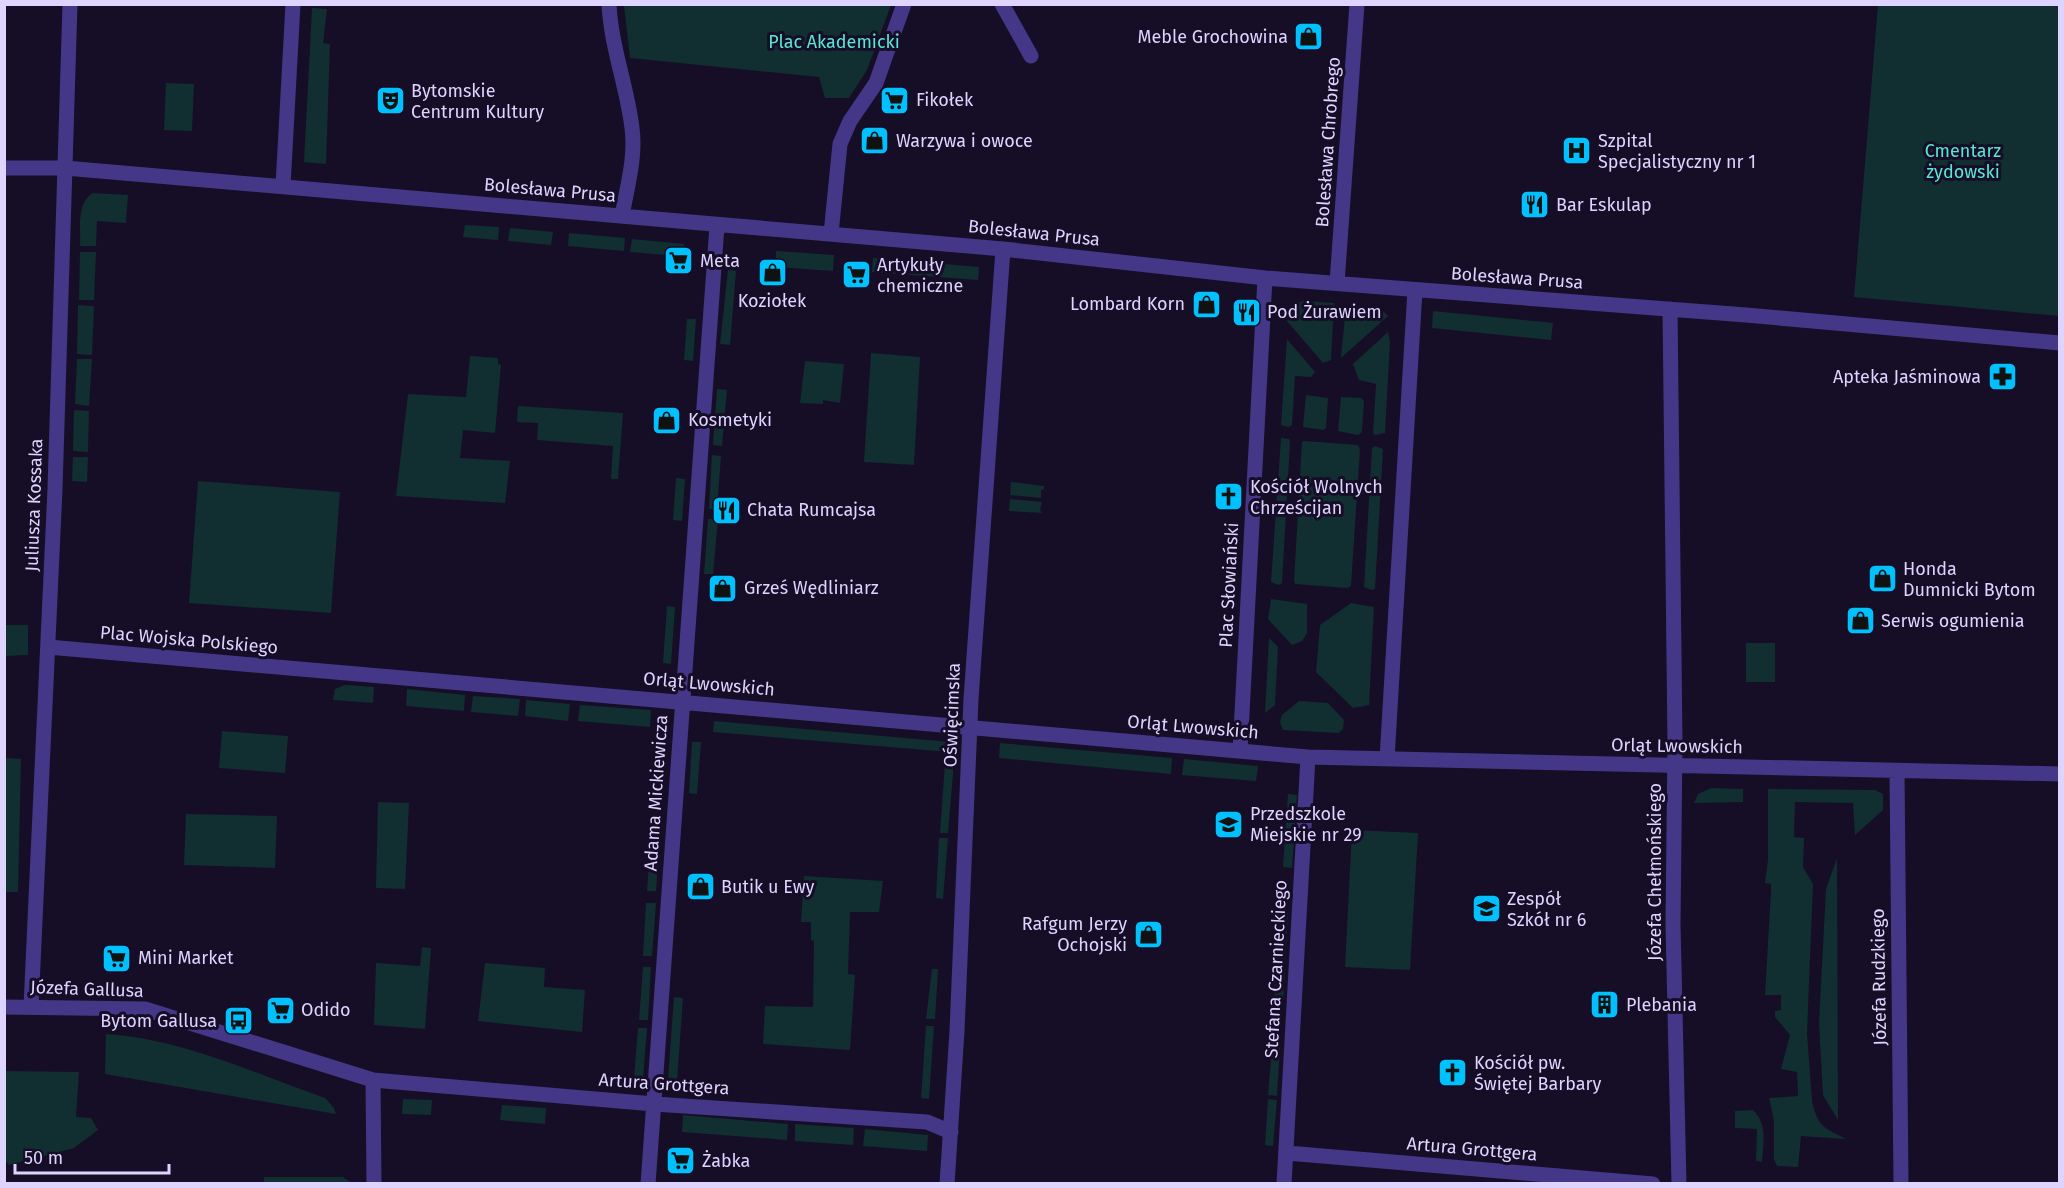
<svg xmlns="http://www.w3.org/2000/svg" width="2064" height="1188" viewBox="0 0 2064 1188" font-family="'Fira Sans',sans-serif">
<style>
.green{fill:#112e31}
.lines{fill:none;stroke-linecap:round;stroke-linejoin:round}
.minor{stroke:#453788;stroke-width:15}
.labels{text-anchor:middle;stroke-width:6;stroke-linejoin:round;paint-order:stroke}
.poi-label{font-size:18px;fill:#dfd3ff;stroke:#160e27;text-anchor:start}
.park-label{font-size:18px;fill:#59e6d6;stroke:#160e27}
.street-label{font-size:18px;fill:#dfd3ff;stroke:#160e27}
</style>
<rect width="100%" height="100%" fill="#160e27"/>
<path class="green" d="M624,5L625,4L891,5L867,70L849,98H825L819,77L630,58Z
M1878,5H2059V316L1854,297Z
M312,8L327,9L323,43L330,44L326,164L304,162Z
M166,83L194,84L192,131L164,130Z
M93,193L128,195L126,223L97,221L96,246H80C81,228 76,203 93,193Z
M465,225L499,227L498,240L463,237Z
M510,228L553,232L551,245L508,241Z
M569,233L625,238L624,251L568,246Z
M632,239L684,244L683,252L677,256L630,252Z
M776,251L834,255L833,271L776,267Z
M80,252H96L94,300H79Z
M873,258L979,267L978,280L872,272Z
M728,270L736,271L730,345L720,344Z
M1303,301L1334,303L1331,360L1323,363L1287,321L1295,304Z
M78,305L94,306L92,355L77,354Z
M1346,306L1381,309L1388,316L1341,358Z
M1433,311L1553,323L1551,340L1432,328Z
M687,319H696L693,361L684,360Z
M1388,332L1390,342L1385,433L1375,435L1373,433L1376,384L1359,380L1353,364Z
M1287,339L1315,372L1311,377L1295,376L1292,425L1289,427L1281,425Z
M871,353L920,357L914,465L864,462Z
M470,356L498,358V364L501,365L495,433L463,430L460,458L510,461L505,503L396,496L408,394L466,397Z
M77,359H92L89,406L75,404Z
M805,361L844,364L840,403L823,400V404L800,403Z
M717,389L727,390L722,446L713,445Z
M1306,395L1328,398L1326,428L1323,430L1303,427Z
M1341,397L1361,398L1364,401L1362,432L1358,435L1338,431Z
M518,406L623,413L618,479H611L613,446L537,440L538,423L517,422Z
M74,410L89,411L88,452L73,451Z
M1281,438L1289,439L1290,442L1282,583L1279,585L1271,582Z
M1304,441L1358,445L1360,449L1351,586L1347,588L1295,584L1294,581L1302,442Z
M1375,446L1383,449L1375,589L1372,590L1364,587L1372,448Z
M712,455L721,456L717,509H709Z
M73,457H88L87,482L72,481Z
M676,478L685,479L682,521L673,520Z
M198,481L340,492L331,613L189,603Z
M1011,482L1044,486V489L1041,490V498L1010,495Z
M1010,499L1042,502L1040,510L1042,513L1009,511Z
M708,519H718L713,574H704Z
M1271,599L1307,604V633L1302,641L1292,645L1268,619Z
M1351,603L1374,607L1369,705L1353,708L1316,672L1320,625Z
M667,606L675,607L671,664L663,663Z
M5,625H28V655L5,656Z
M1269,638L1278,647L1275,705L1265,713Z
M1746,643H1775V682H1746Z
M345,685L374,687L373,703L333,700L335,689Z
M407,689L465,695L464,711L406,706Z
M473,696L520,699L518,716L471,712Z
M526,700L570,704L568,721L525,716Z
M1299,701L1328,703L1344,720L1343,729L1338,733L1283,730L1280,722L1282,715Z
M580,705L651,710L650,727L578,721Z
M714,721L950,742L949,752L713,732Z
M222,731L288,736L285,773L219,768Z
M692,742H701L697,794L689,793Z
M1000,743L1172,758L1171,774L999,758Z
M5,758L21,759L18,892H5Z
M1184,759L1258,766L1256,781L1182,775Z
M945,763L953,767V774L948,833H940Z
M1711,788L1743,789V802L1694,803L1698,794Z
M1768,789L1875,790L1883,794V810L1855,835L1853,803L1795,802L1794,837L1804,838L1803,867L1813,884L1807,1033L1812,1101C1818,1129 1826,1128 1846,1139L1801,1136L1798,1167L1777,1166L1774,1159V1121L1769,1098L1798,1096L1797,1072L1781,1069L1790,1035L1775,1017V1011L1781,1010V995H1765L1771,891V884L1765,883L1768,860Z
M1288,794L1297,795L1292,868L1283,867Z
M378,802L409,803L405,889L376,888Z
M186,814L277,816L275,868L184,865Z
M1352,830L1418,833L1410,970L1345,967Z
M651,835L660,836L656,891H647Z
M939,838H948L943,899L936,898Z
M1837,858L1838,1120L1823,1095L1819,1023L1826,889Z
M804,876L883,881L879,912H850L848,974L855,975L850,1050L763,1044L765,1006L813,1007L814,941L811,940V922H801Z
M646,903H656L652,956H643Z
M1281,912H1288L1283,1003H1274Z
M422,947L431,948L425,1029L374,1025L376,963L420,966Z
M485,963L545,968L544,987L585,990L582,1032L478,1021Z
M643,967H651L648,1020H639Z
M932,969H938L935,1019H926Z
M674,997L683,998L677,1081L668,1080Z
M926,1026H934L929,1099L921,1098Z
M638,1028H647L643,1078H634Z
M106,1034C182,1039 254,1073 325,1098L334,1108L336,1114L105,1074Z
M1272,1047L1280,1048L1277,1096L1268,1095Z
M5,1071L79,1072L76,1117L91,1118L98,1130L74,1148L9,1165L4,1159Z
M403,1099L432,1100L431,1115L402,1114Z
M1268,1099L1277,1100L1273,1146L1265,1145Z
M502,1105L546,1108L545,1124L500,1120Z
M1753,1110C1768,1125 1763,1143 1762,1162L1756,1161L1757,1129L1735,1128V1111Z
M683,1115L788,1124L787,1140L682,1132Z
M795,1124L854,1128L853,1145L795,1141Z
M865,1129L928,1135L927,1151L863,1146Z
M264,1177H343L352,1183H264Z"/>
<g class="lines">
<path class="minor" d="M609,4C611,47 627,86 632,128C636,157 627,187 622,216
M1002,4L1031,56
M4,168H65L1003,249L1265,278L1746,315L2060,343
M283,186L293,4
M831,234L840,144L850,121L876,83L904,4
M1337,283L1357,4
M1670,309L1675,743L1673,924L1679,1184
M48,647L1308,757L2060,774
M1240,751L1265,278
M1387,759L1415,290
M1897,771L1901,1184
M4,1007L145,1009L373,1080L654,1104L927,1122L951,1132
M31,1007L55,489L70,4
M373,1080L374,1184
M1287,1153L1653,1184
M648,1184L717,226
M947,1184L957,1031L971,699L1003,249
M1284,1184L1308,757"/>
</g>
<defs>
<symbol id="shop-square" viewBox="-11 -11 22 22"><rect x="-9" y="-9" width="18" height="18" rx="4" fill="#00c1fe" stroke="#160e27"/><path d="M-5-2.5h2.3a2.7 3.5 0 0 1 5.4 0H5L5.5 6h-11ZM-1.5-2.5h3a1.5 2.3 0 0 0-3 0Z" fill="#111"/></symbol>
<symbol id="supermarket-square" viewBox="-11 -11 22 22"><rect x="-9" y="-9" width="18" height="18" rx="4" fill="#00c1fe" stroke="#160e27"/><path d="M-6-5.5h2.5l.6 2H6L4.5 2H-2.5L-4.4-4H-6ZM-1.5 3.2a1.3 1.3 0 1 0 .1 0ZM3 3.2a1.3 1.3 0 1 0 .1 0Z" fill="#111"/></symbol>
<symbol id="theatre-square" viewBox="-11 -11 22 22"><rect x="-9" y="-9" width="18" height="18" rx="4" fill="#00c1fe" stroke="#160e27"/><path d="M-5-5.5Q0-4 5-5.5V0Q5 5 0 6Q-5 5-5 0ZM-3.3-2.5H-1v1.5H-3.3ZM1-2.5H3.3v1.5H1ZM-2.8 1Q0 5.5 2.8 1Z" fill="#111"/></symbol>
<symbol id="hospital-square" viewBox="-11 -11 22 22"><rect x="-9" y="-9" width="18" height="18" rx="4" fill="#00c1fe" stroke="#160e27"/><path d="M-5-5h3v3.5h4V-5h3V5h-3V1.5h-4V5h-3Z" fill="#111"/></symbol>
<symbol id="restaurant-square" viewBox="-11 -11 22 22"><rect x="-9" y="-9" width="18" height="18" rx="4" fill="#00c1fe" stroke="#160e27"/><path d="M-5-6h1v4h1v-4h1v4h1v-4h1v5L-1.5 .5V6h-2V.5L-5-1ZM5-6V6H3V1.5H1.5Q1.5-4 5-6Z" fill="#111"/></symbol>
<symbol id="pharmacy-square" viewBox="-11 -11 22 22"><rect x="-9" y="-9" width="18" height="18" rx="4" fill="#00c1fe" stroke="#160e27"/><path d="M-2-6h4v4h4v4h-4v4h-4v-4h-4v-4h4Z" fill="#111"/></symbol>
<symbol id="church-square" viewBox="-11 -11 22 22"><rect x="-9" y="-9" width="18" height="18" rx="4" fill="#00c1fe" stroke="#160e27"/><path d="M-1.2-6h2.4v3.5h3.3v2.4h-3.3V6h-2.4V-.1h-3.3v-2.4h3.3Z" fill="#111"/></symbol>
<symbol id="school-square" viewBox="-11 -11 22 22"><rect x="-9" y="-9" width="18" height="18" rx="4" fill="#00c1fe" stroke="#160e27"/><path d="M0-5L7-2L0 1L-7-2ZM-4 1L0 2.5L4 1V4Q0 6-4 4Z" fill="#111"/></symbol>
<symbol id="building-square" viewBox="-11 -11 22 22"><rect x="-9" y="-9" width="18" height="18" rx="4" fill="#00c1fe" stroke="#160e27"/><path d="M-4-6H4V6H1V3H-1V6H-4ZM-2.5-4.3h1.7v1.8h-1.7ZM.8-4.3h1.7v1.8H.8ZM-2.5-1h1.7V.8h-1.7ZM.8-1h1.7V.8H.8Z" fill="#111"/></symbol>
<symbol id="bus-square" viewBox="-11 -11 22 22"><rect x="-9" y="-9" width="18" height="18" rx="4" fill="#00c1fe" stroke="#160e27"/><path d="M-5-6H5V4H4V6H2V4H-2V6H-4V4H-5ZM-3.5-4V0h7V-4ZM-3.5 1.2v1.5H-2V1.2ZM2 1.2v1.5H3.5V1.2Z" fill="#111"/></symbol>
</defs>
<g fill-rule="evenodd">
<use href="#shop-square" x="1292" y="20" width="33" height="33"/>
<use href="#supermarket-square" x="878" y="84" width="33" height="33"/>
<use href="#theatre-square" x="374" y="84" width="33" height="33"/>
<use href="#shop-square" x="858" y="124" width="33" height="33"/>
<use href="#hospital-square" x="1560" y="134" width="33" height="33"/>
<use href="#restaurant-square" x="1518" y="188" width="33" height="33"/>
<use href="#supermarket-square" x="662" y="244" width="33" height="33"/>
<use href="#shop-square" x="756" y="256" width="33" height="33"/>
<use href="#supermarket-square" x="840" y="258" width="33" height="33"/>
<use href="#shop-square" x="1190" y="288" width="33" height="33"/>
<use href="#restaurant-square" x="1230" y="296" width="33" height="33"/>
<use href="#pharmacy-square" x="1986" y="360" width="33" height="33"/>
<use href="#shop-square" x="650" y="404" width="33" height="33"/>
<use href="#church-square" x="1212" y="480" width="33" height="33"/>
<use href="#restaurant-square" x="710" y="494" width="33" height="33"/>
<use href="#shop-square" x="1866" y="562" width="33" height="33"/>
<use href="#shop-square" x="706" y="572" width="33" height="33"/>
<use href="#shop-square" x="1844" y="604" width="33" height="33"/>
<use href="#school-square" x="1212" y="808" width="33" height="33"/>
<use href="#shop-square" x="684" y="870" width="33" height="33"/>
<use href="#school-square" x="1470" y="892" width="33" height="33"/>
<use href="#shop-square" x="1132" y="918" width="33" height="33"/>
<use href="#supermarket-square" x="100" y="942" width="33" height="33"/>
<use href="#building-square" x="1588" y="988" width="33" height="33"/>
<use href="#supermarket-square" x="264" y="994" width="33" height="33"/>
<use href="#bus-square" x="222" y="1004" width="33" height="33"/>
<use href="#church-square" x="1436" y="1056" width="33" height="33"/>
<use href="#supermarket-square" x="664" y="1144" width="33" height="33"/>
</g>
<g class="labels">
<g class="poi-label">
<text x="1288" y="43" text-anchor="end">Meble Grochowina</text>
<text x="411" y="97">Bytomskie<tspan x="411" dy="21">Centrum Kultury</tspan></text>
<text x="916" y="106">Fikołek</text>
<text x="896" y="147">Warzywa i owoce</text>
<text x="1598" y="147">Szpital<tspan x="1598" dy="21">Specjalistyczny nr 1</tspan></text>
<text x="1556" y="211">Bar Eskulap</text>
<text x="700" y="267">Meta</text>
<text x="877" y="271">Artykuły<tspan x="877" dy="21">chemiczne</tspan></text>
<text x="772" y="307" text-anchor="middle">Koziołek</text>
<text x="1185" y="310" text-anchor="end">Lombard Korn</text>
<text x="1267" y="318">Pod Żurawiem</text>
<text x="1981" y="383" text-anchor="end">Apteka Jaśminowa</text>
<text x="688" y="426">Kosmetyki</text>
<text x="1250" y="493">Kościół Wolnych<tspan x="1250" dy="21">Chrześcijan</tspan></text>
<text x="747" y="516">Chata Rumcajsa</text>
<text x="1903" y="575">Honda<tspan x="1903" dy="21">Dumnicki Bytom</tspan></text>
<text x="744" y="594">Grześ Wędliniarz</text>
<text x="1881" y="627">Serwis ogumienia</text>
<text x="1250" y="820">Przedszkole<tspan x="1250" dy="21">Miejskie nr 29</tspan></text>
<text x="721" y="893">Butik u Ewy</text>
<text x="1507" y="905">Zespół<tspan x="1507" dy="21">Szkół nr 6</tspan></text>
<text x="1127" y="930" text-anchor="end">Rafgum Jerzy<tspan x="1127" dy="21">Ochojski</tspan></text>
<text x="138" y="964">Mini Market</text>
<text x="1626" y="1011">Plebania</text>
<text x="301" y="1016">Odido</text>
<text x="217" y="1027" text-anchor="end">Bytom Gallusa</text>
<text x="1474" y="1069">Kościół pw.<tspan x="1474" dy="21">Świętej Barbary</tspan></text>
<text x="702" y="1167">Żabka</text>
</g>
<g class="park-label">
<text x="834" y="48">Plac Akademicki</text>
<text x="1963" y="157">Cmentarz<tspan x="1963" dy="21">żydowski</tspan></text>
</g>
<g class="street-label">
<text transform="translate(1328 142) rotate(-86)" y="6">Bolesława Chrobrego</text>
<text transform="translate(550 190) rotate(5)" y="6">Bolesława Prusa</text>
<text transform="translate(1034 233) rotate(6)" y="6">Bolesława Prusa</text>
<text transform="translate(1517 278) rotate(4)" y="6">Bolesława Prusa</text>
<text transform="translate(34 505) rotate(-88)" y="6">Juliusza Kossaka</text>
<text transform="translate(1229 585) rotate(-87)" y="6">Plac Słowiański</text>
<text transform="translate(189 640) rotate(5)" y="6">Plac Wojska Polskiego</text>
<text transform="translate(709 684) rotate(5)" y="6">Orląt Lwowskich</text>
<text transform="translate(952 715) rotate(-88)" y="6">Oświęcimska</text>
<text transform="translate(1193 727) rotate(5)" y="6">Orląt Lwowskich</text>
<text transform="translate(1677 746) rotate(1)" y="6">Orląt Lwowskich</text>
<text transform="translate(656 793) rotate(-86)" y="6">Adama Mickiewicza</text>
<text transform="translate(1655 872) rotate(-90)" y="6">Józefa Chełmońskiego</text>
<text transform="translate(1276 969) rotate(-87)" y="6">Stefana Czarnieckiego</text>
<text transform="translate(1879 977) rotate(-91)" y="6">Józefa Rudzkiego</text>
<text transform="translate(87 989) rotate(2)" y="6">Józefa Gallusa</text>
<text transform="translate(664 1084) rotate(4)" y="6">Artura Grottgera</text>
<text transform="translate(1472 1149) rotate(5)" y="6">Artura Grottgera</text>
</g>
</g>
<rect width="2064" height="1188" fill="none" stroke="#dfd3ff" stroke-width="12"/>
<path d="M15 1164v9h154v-9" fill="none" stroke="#dfd3ff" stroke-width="3"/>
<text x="24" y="1164" font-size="18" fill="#dfd3ff" stroke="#160e27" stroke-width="4.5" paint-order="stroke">50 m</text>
</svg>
